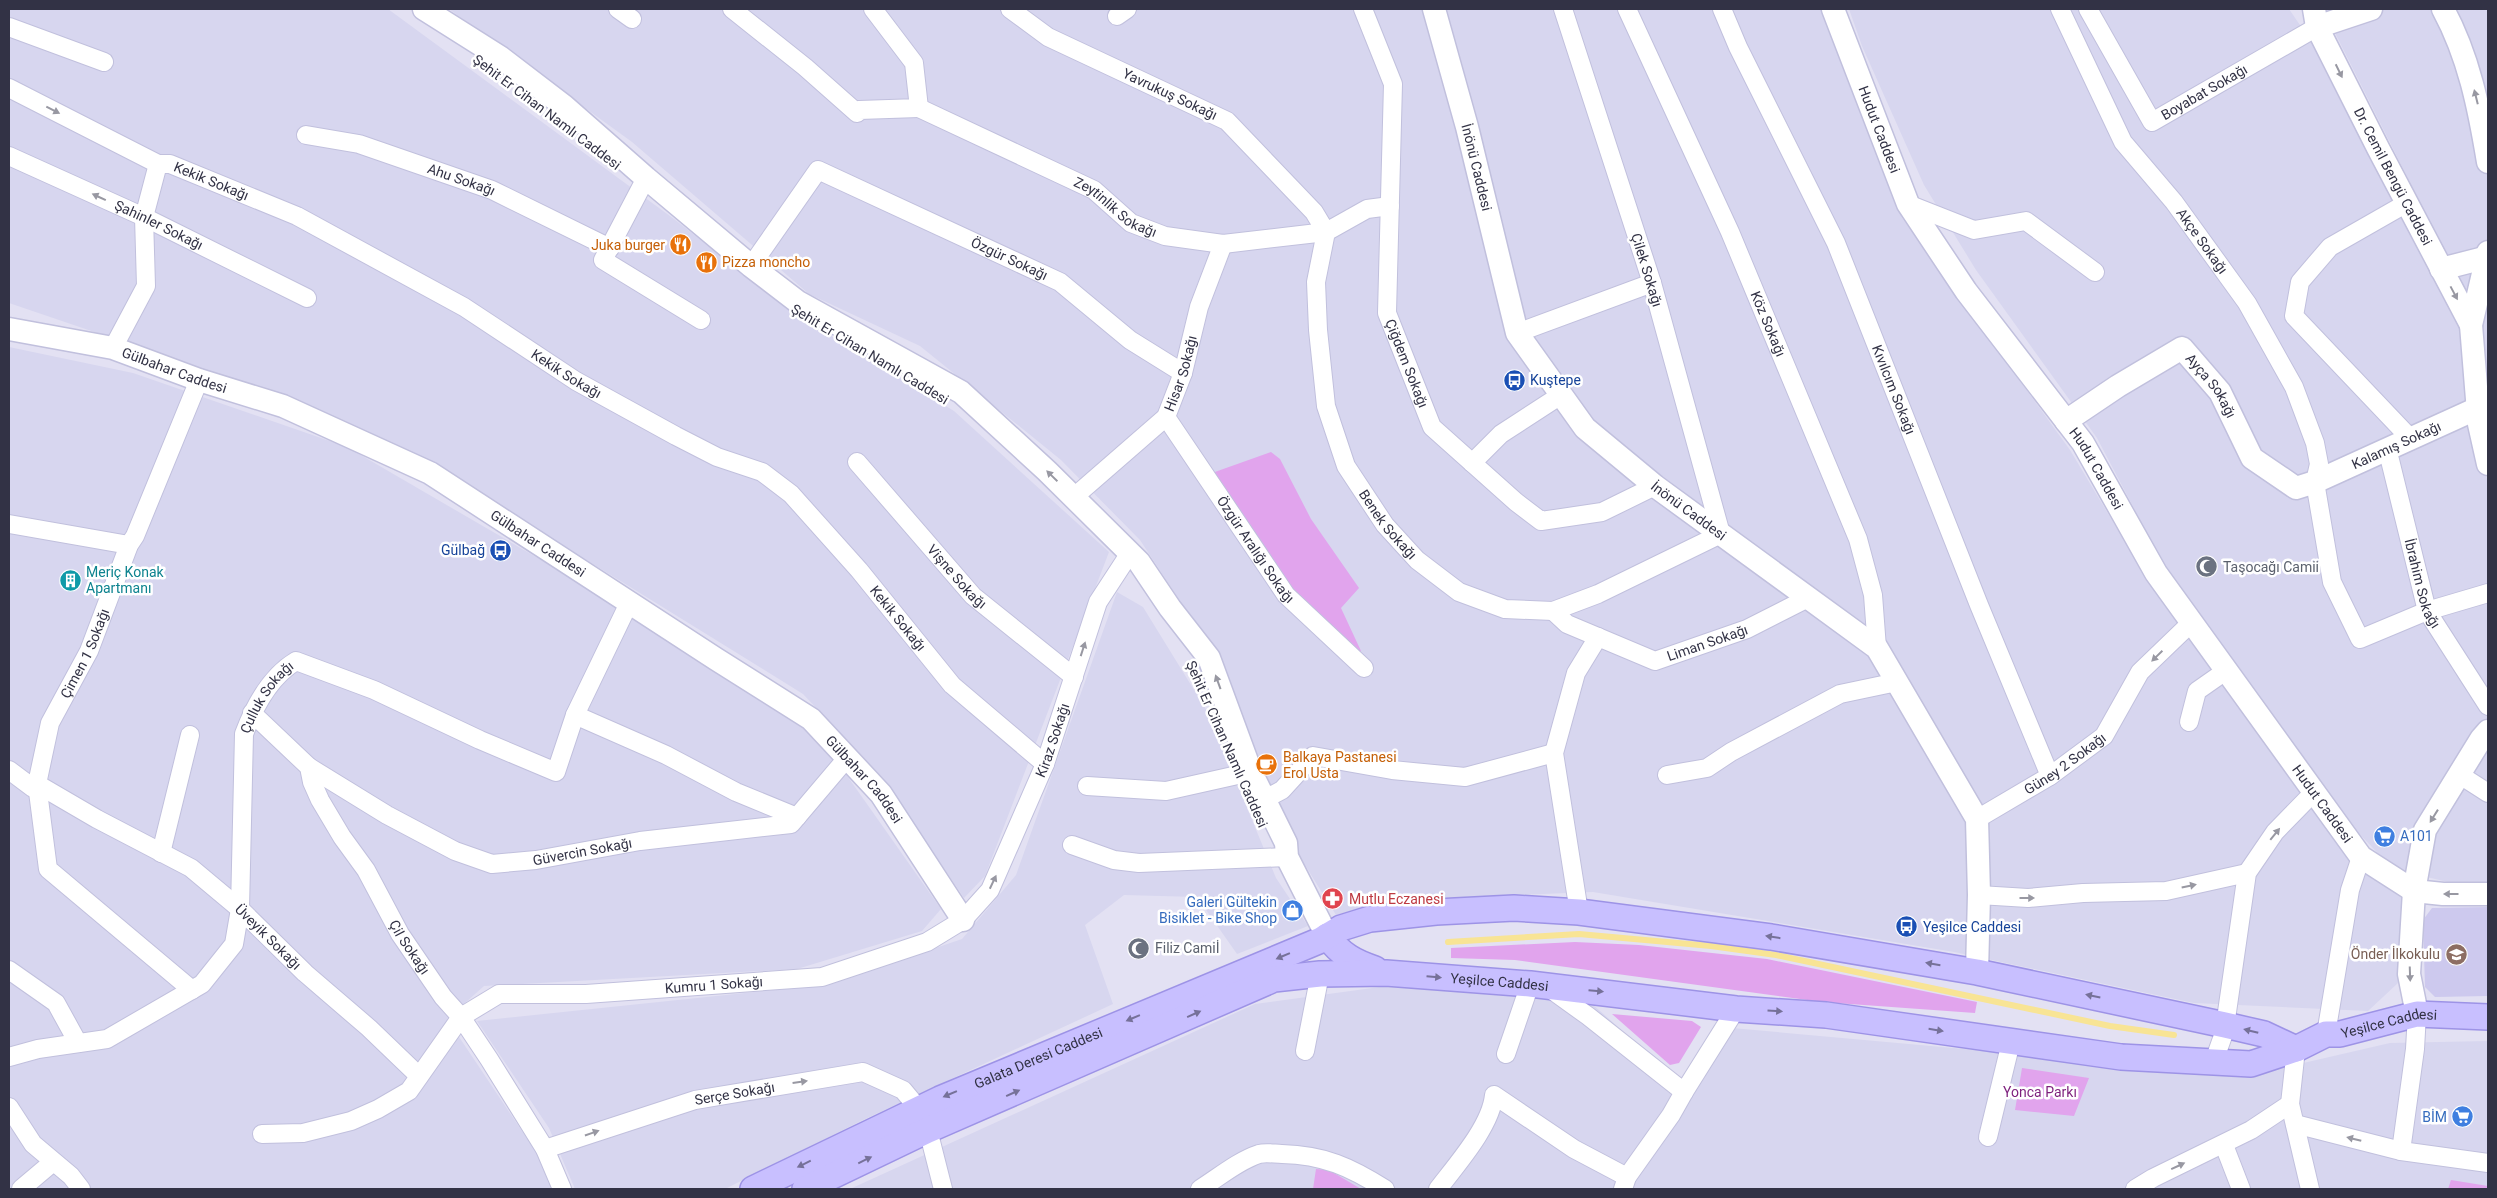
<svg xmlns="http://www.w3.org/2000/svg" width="2497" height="1198" viewBox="0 0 2497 1198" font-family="Roboto,sans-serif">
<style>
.residential{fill:#d7d6ef}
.education{fill:#cdc9ee}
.green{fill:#e1a4ed}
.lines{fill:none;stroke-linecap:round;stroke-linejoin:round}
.stream{stroke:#f8e495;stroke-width:6}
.minor-casing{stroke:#c1c0dd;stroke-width:20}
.tertiary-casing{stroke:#c1c0dd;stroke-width:25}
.secondary-casing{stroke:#9d93e6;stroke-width:28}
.minor{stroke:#fff;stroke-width:18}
.tertiary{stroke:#fff;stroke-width:22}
.secondary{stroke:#c8bfff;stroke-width:25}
.oneway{fill:#9898a2}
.oneway2{fill:#767199}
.labels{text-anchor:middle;stroke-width:5;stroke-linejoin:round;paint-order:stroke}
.street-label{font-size:14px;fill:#323245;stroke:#fff}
.food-label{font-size:14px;fill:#c56008;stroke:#fff;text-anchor:start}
.transit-label{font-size:14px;fill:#164399;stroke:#fff;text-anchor:start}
.worship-label{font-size:14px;fill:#5b616d;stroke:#fff;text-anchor:start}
.culture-label{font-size:14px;fill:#0d838f;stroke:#fff;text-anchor:start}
.shop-label{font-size:14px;fill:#366cbe;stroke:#fff;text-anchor:end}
.health-label{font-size:14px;fill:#be3a42;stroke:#fff;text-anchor:start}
.education-label{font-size:14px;fill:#785e54;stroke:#fff;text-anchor:end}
.park-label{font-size:14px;fill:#7d1f7c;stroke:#fff}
</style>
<rect width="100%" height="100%" fill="#e3e1f3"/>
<path class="residential" d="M9,9H388L674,219L795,314L954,411L1109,552L985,876L964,898L884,779L803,694L593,564L362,429L162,355L9,303Z
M449,9H1824L1902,218L2070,450L2122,537L2218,677L2348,846L2402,897L2398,983L2368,1011L2194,1003L1954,952L1593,892L1387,900L1336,915L1295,849L1207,642L1140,540L1061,460L920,346L809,294L632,142Z
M1849,9H2289L2328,66L2460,325L2477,444L2488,483V886L2469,887L2393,869L2350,824L2197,628L2097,438L1976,270L1924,185L1862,46Z
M2323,9H2488V387L2481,324Z
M9,347L133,373L347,447L610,600L819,736L941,909L922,931L797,969L484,986L447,1019L538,1155L551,1189H9Z
M1117,592L1143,607L1207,711L1276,878L1308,926L1237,954L1197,897L1124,895L1085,925L1113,1004L863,1120L725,1189H575L549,1128L477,1021L830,984L962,939L1016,875Z
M1387,986L1591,1003L1679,1081L1732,1028L2251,1075L2390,1043L2488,1041V1189H850L1255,1004Z"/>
<path class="education" d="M2488,907V996L2435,997L2425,987L2423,920L2432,908Z"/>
<path class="green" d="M1271,452L1280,459L1311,519L1359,588L1341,608L1361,651L1355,653L1290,589L1212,473Z
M1575,942L1639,945L1767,959L1977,1002L1975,1013L1822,1002L1515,960L1451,958V948Z
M1612,1014L1692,1021L1701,1027L1679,1063L1670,1065Z
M2022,1068L2089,1078L2074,1116L2015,1110Z
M1316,1169L1329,1170L1361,1189H1313Z
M2451,1180L2488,1186V1189H2448Z"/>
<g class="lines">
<path class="stream" d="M1448,942L1579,934L1711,946L1776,955L2110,1026L2174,1035"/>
<defs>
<g id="minor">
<path d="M618,9L632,19"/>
<path d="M732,9L805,67L857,113L859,110L919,108L914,63L873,9"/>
<path id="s1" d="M1363,9L1393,84L1387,313L1432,427L1516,502L1541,521L1602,512L1655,486"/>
<path id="s2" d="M1627,9L1730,232L1858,539L1873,595L1877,648"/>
<path id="s3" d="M1722,9L1738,47L1836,243L1979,605L2050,776"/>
<path id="s4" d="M2060,9L2123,142L2174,202L2247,303L2294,387L2315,443L2319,464L2315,482L2332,582L2360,639L2427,611L2488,593"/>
<path id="s5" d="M2088,9L2152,122L2317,27"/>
<path d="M1117,16L1127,9"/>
<path d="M9,27L104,62"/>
<path id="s6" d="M9,88L158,164H170L297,216L464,307L576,381L676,436L717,457L762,472L791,494L859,570L952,685L1045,764"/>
<path id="s7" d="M919,108L1094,190L1131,223L1165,236L1223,244L1326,232L1314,212L1227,121L1048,37L1010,9"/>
<path id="s8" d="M306,135L359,144L492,190L610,248"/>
<path id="s9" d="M9,156L144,217L307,298"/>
<path d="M646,178L603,260L701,320"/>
<path d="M2407,203L2330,247L2300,282L2294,316L2410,438"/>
<path d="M1908,204L1974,230L2026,221L2095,272"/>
<path id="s10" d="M1390,206L1367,209L1326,232L1316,282L1318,330L1326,406L1346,466L1385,525L1417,560L1459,592L1505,609L1553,611L1598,594L1721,534L1652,283L1563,9"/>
<path id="s11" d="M751,266L818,170L1060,282L1130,340L1183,373"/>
<path d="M1517,333L1652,283"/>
<path d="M113,348L146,286L144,217L158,164"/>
<path id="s12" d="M1166,417L1286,595L1364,668"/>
<path id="s13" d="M2387,448L2427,611L2488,706"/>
<path id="s14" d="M857,462L973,596L1074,677"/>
<path d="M1472,463L1501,434L1561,395"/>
<path id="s15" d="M1074,497L1166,417L1183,373L1199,307L1223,244"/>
<path d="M9,524L129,545"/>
<path id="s16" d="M1553,611L1567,624L1655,661L1747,629L1808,598"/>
<path id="s17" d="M252,713L309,767L312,782L320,800L342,837L366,870L400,934L443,997L461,1017L489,1059L545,1149L562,1189"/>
<path d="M575,715L666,755L736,792L797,817"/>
<path d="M2189,722L2197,691L2227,670"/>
<path id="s18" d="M309,767L387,815L455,851L492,864L536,860L640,841L791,824L847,758"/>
<path id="s19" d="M9,770L33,788L37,784L50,723L89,651L129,545L135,536L199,380"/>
<path d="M1667,775L1707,768L1731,752L1840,694L1897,682"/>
<path d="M2460,775L2488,793"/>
<path id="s20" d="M37,784L97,819L191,868L240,909L305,973L369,1028L419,1076"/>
<path d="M37,784L48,869L192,990"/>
<path d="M1087,786L1166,791L1251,772"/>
<path d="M1265,799L1282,790L1313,756L1392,770L1465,777L1554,753"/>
<path id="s21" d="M1977,819L2050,776L2104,736L2140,672L2192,622"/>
<path d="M1072,845L1114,860L1139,863L1287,857"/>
<path d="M161,853L190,735"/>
<path d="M1979,895L2028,898L2083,893L2166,891L2247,873"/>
<path d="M1579,912L1554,753L1576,673L1598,637"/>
<path d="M9,970L56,1003L78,1043"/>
<path d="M1549,988L1588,1016L1684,1092L1736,1009"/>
<path d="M2326,1034L2350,890L2361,857"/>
<path d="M2296,1049L2290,1104L2310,1189"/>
<path d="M1305,1051L1320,974"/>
<path d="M1506,1054L1530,984"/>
<path id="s22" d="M9,1057L38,1049L107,1039L202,984L234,944L240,909L244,734C254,707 271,676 296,661L374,690L480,740L556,772L575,715L629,603"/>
<path d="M2214,1061L2224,1033L2247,873L2275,832L2315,791"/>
<path d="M9,1107L33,1144L71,1176L81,1189"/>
<path d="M2295,1124L2401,1151L2488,1163"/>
<path id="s23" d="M262,1134L303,1133L351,1121L378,1109L409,1091L461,1017L499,994H586L822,977L927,942L963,920L990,890L1045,764L1098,602L1130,553"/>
<path d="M1988,1137L2011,1042"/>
<path d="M2224,1145L2241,1189"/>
<path id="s24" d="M545,1149L695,1100L863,1072L903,1090L918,1108L928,1130L943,1189"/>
<path d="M2401,1151L2415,1049L2417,1014"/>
<path d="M21,1189L53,1162"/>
<path d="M1200,1189C1219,1177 1238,1161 1259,1154C1266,1152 1275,1154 1282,1154C1324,1155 1350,1167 1385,1189"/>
<path d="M1438,1189C1457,1164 1491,1126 1494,1095L1574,1149L1627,1177"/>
<path d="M1623,1189L1627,1177L1671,1115L1684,1092"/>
<path d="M2135,1189L2153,1178L2251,1130L2290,1104"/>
</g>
<g id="tertiary">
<path d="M424,9L500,57L564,106L646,178L751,266L798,302L961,392L1047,471L1139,562L1170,608L1209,658L1251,772L1286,843L1287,857L1327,936"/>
<path id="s25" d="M1434,9L1467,127L1517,333L1585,428L1655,486L1877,648L1977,819L1979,895L1977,972"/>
<path id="s26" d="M1833,9L1908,204L1966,291L2083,443L2156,573L2361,857L2414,891L2443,894H2488"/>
<path id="s27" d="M2314,9L2317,27L2378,148L2471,325"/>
<path d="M2443,9C2469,57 2479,108 2488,162"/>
<path d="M2317,27L2371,9"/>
<path d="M2488,252L2471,325L2479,424L2488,464"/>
<path d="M2441,269L2488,257"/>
<path id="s28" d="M9,329L113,348L199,380L283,406L430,473L716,659L811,719L881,794L963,920"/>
<path id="s29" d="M2066,421L2118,386L2182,348L2220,392L2252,458L2296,488L2315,482L2478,408"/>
<path d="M2417,1014L2409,974L2414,891L2425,830L2481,739L2488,731"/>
</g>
<g id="secondary">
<path d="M1327,936C1341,955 1354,962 1375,969"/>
<path id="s30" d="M753,1189L940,1099L1321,940L1341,928L1370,919L1436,912L1514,908L1579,912L1771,937L1977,972L2225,1025L2264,1034L2296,1049"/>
<path id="s31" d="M805,1189L928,1130L1274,979L1320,974L1386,973L1530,984L1736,1009L1826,1015L2121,1057L2251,1064L2296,1049L2326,1034H2340L2417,1014L2488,1017"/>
</g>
</defs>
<use href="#minor" class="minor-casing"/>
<use href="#tertiary" class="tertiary-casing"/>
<use href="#secondary" class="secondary-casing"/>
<use href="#minor" class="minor"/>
<use href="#tertiary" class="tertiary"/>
<use href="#secondary" class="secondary"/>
</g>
<defs><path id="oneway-solid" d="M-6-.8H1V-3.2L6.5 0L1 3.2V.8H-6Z" transform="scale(1.25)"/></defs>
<g class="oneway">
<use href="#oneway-solid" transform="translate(2339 71) rotate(64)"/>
<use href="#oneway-solid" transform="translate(2476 97) rotate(-104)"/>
<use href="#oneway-solid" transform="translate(53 110) rotate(27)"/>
<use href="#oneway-solid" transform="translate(99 197) rotate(-155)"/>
<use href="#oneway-solid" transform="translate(2454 293) rotate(62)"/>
<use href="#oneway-solid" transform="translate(1052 476) rotate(-136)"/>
<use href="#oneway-solid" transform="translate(1083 649) rotate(-72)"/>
<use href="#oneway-solid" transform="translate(2157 656) rotate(136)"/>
<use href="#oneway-solid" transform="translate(1218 682) rotate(-110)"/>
<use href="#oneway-solid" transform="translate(2434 816) rotate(122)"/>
<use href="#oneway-solid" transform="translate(2275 834) rotate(-51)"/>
<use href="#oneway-solid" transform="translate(993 882) rotate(-65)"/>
<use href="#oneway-solid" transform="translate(2189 886) rotate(-12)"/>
<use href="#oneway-solid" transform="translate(2451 894) rotate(180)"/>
<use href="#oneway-solid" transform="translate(2027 898)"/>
<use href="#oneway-solid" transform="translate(2410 974) rotate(88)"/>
<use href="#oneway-solid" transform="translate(800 1082) rotate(-8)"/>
<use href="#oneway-solid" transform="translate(592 1133) rotate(-19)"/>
<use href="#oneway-solid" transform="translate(2354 1139) rotate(-166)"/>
<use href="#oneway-solid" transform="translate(2178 1166) rotate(-25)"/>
</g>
<g class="oneway2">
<use href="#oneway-solid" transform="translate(1773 937) rotate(-171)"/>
<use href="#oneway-solid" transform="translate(1283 956) rotate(157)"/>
<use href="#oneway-solid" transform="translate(1933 964) rotate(-170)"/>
<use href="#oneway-solid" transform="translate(1434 977) rotate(5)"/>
<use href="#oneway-solid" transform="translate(1596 991) rotate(5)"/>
<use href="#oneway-solid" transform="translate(2093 996) rotate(-168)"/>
<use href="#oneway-solid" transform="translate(1775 1011) rotate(4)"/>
<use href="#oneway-solid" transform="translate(1194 1014) rotate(-24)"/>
<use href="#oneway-solid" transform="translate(1133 1018) rotate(157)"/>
<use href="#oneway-solid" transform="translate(1936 1030) rotate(9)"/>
<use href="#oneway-solid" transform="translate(2251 1031) rotate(-166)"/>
<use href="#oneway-solid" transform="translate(1013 1093) rotate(-24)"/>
<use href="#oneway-solid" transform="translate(950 1094) rotate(157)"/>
<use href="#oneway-solid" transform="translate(865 1160) rotate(-26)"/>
<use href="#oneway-solid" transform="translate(804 1164) rotate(154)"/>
</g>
<defs>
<symbol id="restaurant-disc" viewBox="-11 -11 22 22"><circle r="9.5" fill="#e8710a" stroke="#fff"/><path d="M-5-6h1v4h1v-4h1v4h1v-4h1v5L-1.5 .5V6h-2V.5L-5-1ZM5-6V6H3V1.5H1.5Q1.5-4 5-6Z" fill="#fff"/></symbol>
<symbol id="bus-disc" viewBox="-11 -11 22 22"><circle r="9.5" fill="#1a4fb4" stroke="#fff"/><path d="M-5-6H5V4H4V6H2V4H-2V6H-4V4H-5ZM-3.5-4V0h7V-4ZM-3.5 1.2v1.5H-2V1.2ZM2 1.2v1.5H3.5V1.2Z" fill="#fff"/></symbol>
<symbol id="mosque-disc" viewBox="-11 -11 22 22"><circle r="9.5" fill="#6b7280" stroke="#fff"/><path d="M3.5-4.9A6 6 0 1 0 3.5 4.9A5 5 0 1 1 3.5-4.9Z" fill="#fff"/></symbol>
<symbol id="building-disc" viewBox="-11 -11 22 22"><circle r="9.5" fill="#0f9aa8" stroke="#fff"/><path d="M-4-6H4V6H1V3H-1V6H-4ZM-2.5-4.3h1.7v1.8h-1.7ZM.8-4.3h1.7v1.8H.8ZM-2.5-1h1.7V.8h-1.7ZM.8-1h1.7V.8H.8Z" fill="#fff"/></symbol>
<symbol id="cafe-disc" viewBox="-11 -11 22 22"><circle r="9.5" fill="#e8710a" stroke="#fff"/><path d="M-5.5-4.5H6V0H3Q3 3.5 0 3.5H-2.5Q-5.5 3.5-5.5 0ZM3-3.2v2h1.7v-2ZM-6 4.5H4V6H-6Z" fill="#fff"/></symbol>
<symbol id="supermarket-disc" viewBox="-11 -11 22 22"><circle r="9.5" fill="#3f7fe0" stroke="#fff"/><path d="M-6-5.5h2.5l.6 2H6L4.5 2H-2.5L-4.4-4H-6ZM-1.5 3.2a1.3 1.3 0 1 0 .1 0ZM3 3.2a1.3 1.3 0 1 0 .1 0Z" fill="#fff"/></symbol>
<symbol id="pharmacy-disc" viewBox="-11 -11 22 22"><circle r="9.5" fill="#e0444e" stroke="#fff"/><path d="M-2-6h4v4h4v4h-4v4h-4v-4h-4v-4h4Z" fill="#fff"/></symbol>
<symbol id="shop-disc" viewBox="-11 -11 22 22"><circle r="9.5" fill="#3f7fe0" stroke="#fff"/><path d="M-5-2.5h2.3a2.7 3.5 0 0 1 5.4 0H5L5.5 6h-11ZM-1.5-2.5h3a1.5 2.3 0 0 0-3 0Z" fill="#fff"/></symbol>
<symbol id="school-disc" viewBox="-11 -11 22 22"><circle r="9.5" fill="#8d6e63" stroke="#fff"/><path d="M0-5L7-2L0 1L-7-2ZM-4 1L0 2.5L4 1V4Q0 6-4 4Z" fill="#fff"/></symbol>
</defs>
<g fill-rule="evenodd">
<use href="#restaurant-disc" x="668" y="232" width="25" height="25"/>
<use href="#restaurant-disc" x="694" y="250" width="25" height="25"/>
<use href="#bus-disc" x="1502" y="368" width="25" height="25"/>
<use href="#bus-disc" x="488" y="538" width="25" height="25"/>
<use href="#mosque-disc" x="2194" y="554" width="25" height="25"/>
<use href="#building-disc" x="58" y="568" width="25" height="25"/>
<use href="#cafe-disc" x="1254" y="752" width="25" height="25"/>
<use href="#supermarket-disc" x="2372" y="824" width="25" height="25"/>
<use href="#pharmacy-disc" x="1320" y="886" width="25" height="25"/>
<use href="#shop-disc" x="1280" y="898" width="25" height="25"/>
<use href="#bus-disc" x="1894" y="914" width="25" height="25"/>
<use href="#mosque-disc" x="1126" y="936" width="25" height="25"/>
<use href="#school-disc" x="2444" y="942" width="25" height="25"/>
<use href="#supermarket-disc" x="2450" y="1104" width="25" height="25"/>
</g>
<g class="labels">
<g class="street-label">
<text dy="5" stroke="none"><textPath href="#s5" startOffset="190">Boyabat Sokağı</textPath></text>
<text transform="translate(1170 94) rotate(25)" y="5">Yavrukuş Sokağı</text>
<text transform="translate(547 112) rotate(37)" y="5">Şehit Er Cihan Namlı Caddesi</text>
<text dy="5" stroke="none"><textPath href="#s26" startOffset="129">Hudut Caddesi</textPath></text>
<text dy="5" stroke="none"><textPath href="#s25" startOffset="164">İnönü Caddesi</textPath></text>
<text dy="5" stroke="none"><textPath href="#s27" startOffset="186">Dr. Cemil Bengü Caddesi</textPath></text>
<text dy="5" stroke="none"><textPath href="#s8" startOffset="162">Ahu Sokağı</textPath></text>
<text dy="5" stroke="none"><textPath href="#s6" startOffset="224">Kekik Sokağı</textPath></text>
<text dy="5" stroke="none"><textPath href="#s7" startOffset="221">Zeytinlik Sokağı</textPath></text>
<text dy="5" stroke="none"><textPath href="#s9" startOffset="165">Şahinler Sokağı</textPath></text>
<text dy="5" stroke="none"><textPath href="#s4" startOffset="274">Akçe Sokağı</textPath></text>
<text dy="5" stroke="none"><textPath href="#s11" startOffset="328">Özgür Sokağı</textPath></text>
<text transform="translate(1647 270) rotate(73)" y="5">Çilek Sokağı</text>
<text dy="5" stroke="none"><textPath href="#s2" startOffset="345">Köz Sokağı</textPath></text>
<text transform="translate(870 354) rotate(31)" y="5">Şehit Er Cihan Namlı Caddesi</text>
<text dy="5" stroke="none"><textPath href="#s1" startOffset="364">Çiğdem Sokağı</textPath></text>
<text dy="5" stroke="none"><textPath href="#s28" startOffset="171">Gülbahar Caddesi</textPath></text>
<text dy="5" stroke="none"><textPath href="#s6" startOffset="629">Kekik Sokağı</textPath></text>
<text dy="5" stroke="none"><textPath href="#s15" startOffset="168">Hisar Sokağı</textPath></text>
<text dy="5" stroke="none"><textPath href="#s29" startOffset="185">Ayça Sokağı</textPath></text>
<text dy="5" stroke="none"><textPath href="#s3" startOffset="418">Kıvılcım Sokağı</textPath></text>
<text dy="5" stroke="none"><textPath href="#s29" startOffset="431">Kalamış Sokağı</textPath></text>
<text dy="5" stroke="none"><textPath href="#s26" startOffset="534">Hudut Caddesi</textPath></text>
<text dy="5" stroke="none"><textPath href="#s25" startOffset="584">İnönü Caddesi</textPath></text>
<text dy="5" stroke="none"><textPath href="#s10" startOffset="381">Benek Sokağı</textPath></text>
<text dy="5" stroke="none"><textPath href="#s28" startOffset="576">Gülbahar Caddesi</textPath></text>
<text dy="5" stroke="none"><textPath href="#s12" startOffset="160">Özgür Aralığı Sokağı</textPath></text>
<text dy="5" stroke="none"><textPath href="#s14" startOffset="152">Vişne Sokağı</textPath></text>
<text dy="5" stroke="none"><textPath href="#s13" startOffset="140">İbrahim Sokağı</textPath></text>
<text dy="5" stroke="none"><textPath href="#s6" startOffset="1049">Kekik Sokağı</textPath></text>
<text dy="5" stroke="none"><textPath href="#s16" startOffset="170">Liman Sokağı</textPath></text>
<text dy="5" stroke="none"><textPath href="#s19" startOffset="176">Çimen 1 Sokağı</textPath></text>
<text dy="5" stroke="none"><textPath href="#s22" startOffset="515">Çulluk Sokağı</textPath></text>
<text dy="5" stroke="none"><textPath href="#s23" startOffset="970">Kiraz Sokağı</textPath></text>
<text transform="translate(1227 744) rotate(66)" y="5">Şehit Er Cihan Namlı Caddesi</text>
<text dy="5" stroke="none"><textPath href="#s21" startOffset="104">Güney 2 Sokağı</textPath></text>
<text dy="5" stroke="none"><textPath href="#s28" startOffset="981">Gülbahar Caddesi</textPath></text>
<text dy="5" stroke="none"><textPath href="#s26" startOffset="939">Hudut Caddesi</textPath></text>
<text dy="5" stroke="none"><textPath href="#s18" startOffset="299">Güvercin Sokağı</textPath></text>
<text dy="5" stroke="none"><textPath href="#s20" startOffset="279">Üveyik Sokağı</textPath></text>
<text dy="5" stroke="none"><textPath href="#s17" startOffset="286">Çil Sokağı</textPath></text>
<text dy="5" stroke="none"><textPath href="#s31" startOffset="740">Yeşilce Caddesi</textPath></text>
<text dy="5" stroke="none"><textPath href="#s23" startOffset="506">Kumru 1 Sokağı</textPath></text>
<text dy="5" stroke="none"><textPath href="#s31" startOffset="1642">Yeşilce Caddesi</textPath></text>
<text dy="5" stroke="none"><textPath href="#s30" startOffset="314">Galata Deresi Caddesi</textPath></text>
<text dy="5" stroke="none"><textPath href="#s24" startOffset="198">Serçe Sokağı</textPath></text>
</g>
<g class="food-label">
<text x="665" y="250" text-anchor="end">Juka burger</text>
<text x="722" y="267">Pizza moncho</text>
<text x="1283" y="762">Balkaya Pastanesi<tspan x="1283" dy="16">Erol Usta</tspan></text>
</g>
<g class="transit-label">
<text x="1530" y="385">Kuştepe</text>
<text x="485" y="555" text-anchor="end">Gülbağ</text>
<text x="1923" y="932">Yeşilce Caddesi</text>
</g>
<g class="worship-label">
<text x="2223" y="572">Taşocağı Camii</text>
<text x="1155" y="953">Filiz Camiİ</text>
</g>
<g class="culture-label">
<text x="86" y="577">Meriç Konak<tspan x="86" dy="16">Apartmanı</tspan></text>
</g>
<g class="shop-label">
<text x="2400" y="841" text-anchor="start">A101</text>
<text x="1277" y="907">Galeri Gültekin<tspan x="1277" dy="16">Bisiklet - Bike Shop</tspan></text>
<text x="2447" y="1122">BİM</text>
</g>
<g class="health-label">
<text x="1349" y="904">Mutlu Eczanesi</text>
</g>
<g class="education-label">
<text x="2440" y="959">Önder İlkokulu</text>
</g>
<g class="park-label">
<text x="2040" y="1097">Yonca Parkı</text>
</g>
</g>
<rect width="2497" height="1198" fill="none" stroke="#323245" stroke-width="20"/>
</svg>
